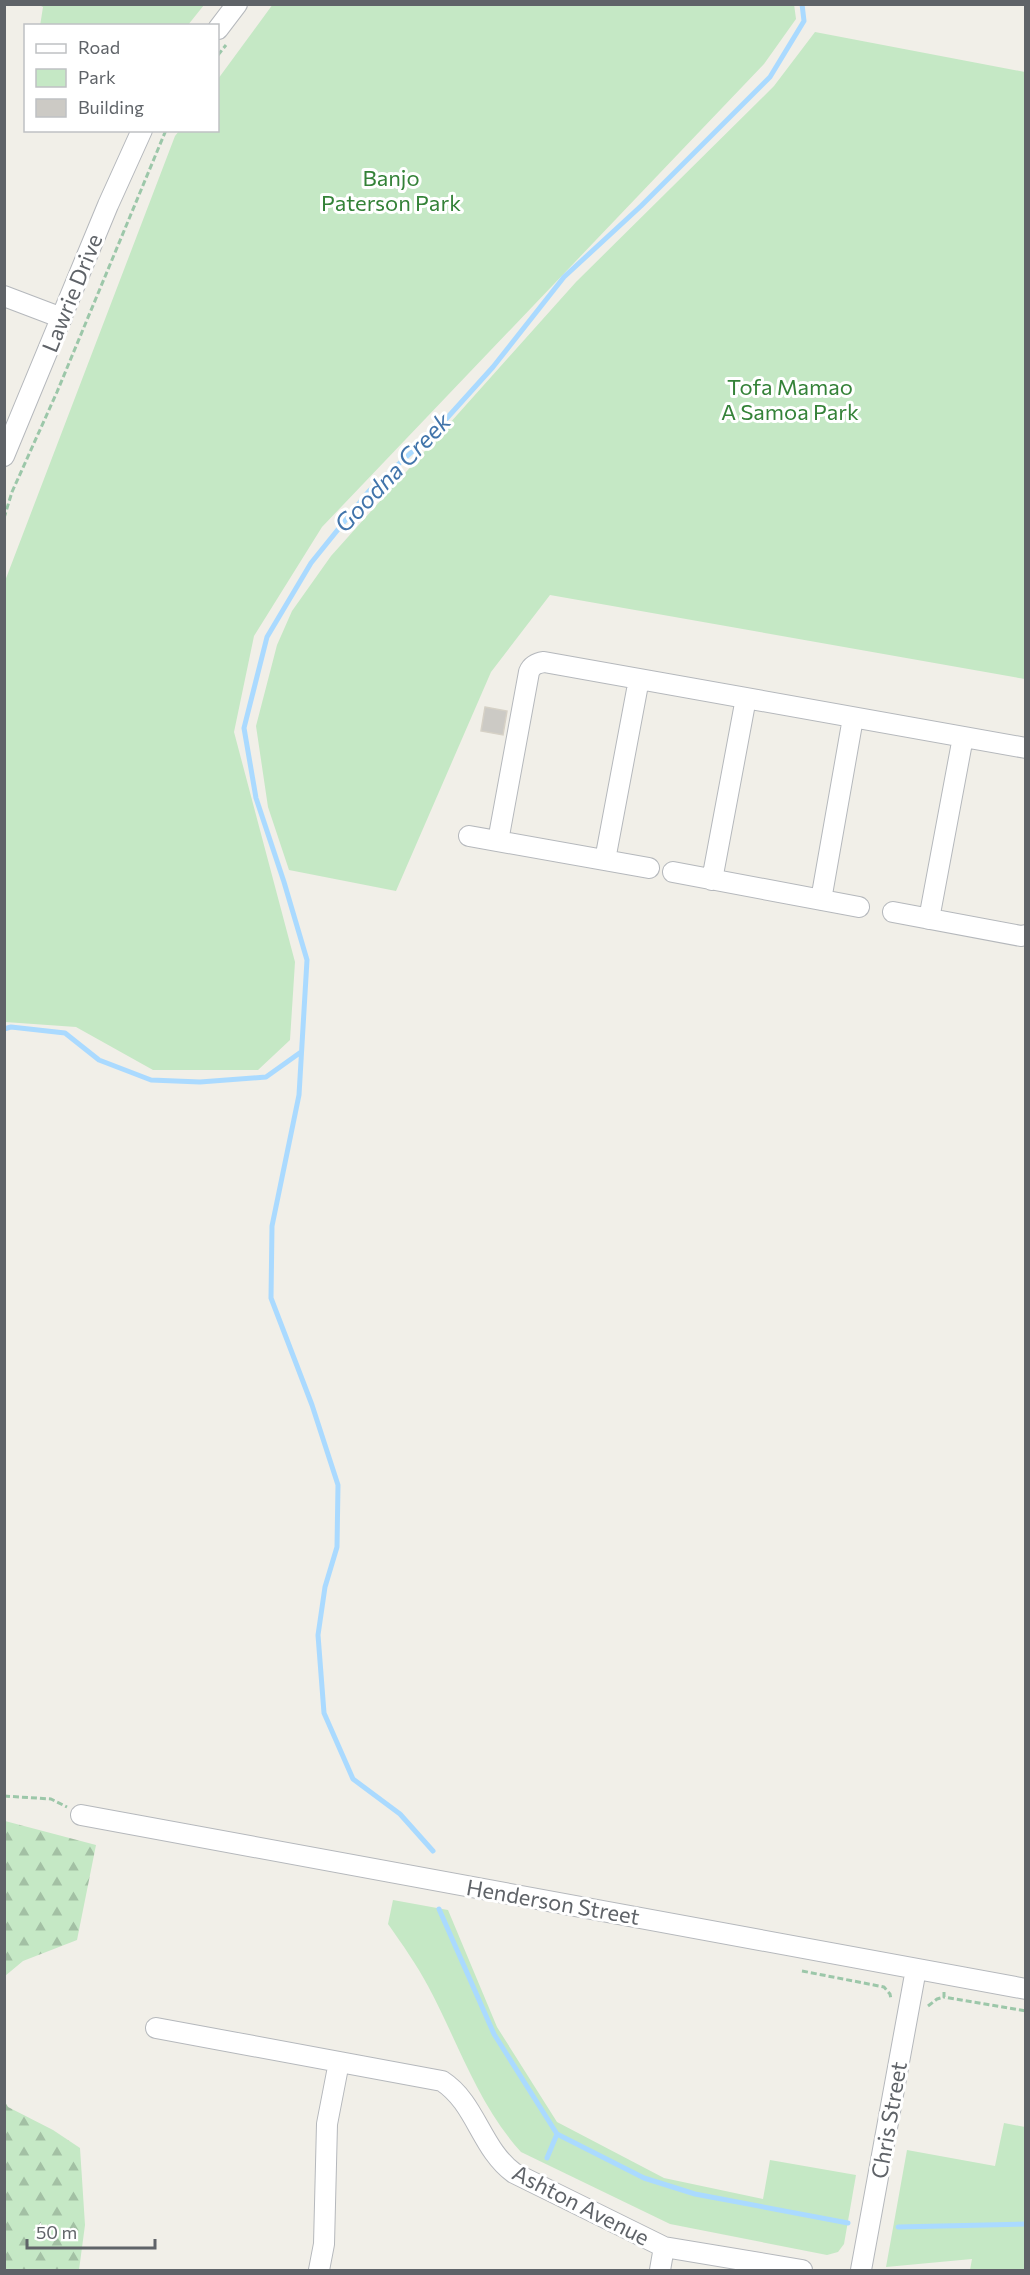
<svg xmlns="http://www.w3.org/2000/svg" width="1030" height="2275" viewBox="0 0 1030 2275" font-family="Commissioner,sans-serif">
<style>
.green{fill:#c5e8c5}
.forest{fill:url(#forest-firs)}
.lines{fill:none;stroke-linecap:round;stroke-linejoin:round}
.stream{stroke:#aadaff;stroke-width:5}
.building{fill:#cccac5;stroke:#d6d1c6;stroke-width:1.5}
.minor-casing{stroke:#b5b8bc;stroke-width:22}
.path{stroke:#9cc7a9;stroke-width:3;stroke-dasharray:6 3;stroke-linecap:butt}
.minor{stroke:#fff;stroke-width:20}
.labels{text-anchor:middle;stroke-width:6;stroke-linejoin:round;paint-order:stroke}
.park-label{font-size:22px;fill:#348238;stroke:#fff}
.street-label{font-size:22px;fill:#5f6368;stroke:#fff}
.water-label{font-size:24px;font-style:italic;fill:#4174aa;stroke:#fff}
</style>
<defs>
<pattern id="forest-firs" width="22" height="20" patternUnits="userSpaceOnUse" patternTransform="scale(1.5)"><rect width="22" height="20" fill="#c5e8c5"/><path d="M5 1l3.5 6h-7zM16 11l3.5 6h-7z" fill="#a3c0a4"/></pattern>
</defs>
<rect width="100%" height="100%" fill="#f1efe8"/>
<path class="green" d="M273,4H794L796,19L764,64L322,527L254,636L234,732L295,962L290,1040L258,1070H153L76,1027L5,1022V581L175,136L179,131L218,130V79Z
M39,5L204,4V5L188,25L40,26L43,7Z
M815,32L1025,72V679L550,595L491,672L396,891L289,870L268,807L256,726L277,645L292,611L331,556L576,282L774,86Z
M393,1900L448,1910L497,2027L557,2122L664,2178L763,2199L770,2160L856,2175L844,2244L838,2252L827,2255L670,2224L521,2152C478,2105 458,2042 428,1986C417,1965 402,1944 388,1924Z
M1004,2123L1025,2127V2270H970L972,2259L886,2267L907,2150L995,2166Z"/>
<path class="forest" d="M5,1821L96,1845L77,1940L23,1961L5,1976Z
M5,2102L8,2107L53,2130L80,2148L85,2225L79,2270H5Z"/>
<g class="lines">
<path class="stream" d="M4,1029L11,1027L65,1033L99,1060L151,1080L200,1082L266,1077L301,1052
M433,1851L400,1814L353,1779L324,1713L318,1635L325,1587L337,1547L338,1485L312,1405L271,1298L272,1226L299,1095L307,960L284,882L256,798L244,728L267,637L311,563L369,491L438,428L493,367L564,277L641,206L770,77L804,21L802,4
M439,1909L494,2034L557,2134L644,2178L695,2194L848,2223
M547,2158L557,2134
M898,2227L1026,2224"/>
</g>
<path class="building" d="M485,707L507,711L503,735L481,731Z"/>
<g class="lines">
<defs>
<path id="minor" d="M218,29L237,4
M4,296L62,318
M4,456L108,205L142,130
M469,836L649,868
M498,841L529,672C532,665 537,663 544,662L1026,748
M605,860L639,679
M673,872L859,907
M712,880L746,698
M821,900L853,718
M893,912L1021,936L1026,935
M929,919L963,737
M81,1815L1026,1989
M156,2028L442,2081C476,2103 481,2149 514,2173L664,2247L802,2270
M319,2270L324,2244L327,2124L339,2062
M660,2270L664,2247
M861,2270L916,1969"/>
</defs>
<use href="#minor" class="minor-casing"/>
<path class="path" d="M218,55L226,45
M4,518L12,492L57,392L166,130
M4,1796L51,1799L67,1807
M802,1971L884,1987L890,1994L891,1999
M944,1992V1997L1026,2011
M928,2006L937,1999L944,1997"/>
<use href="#minor" class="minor"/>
</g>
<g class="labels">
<g class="park-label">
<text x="391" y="186">Banjo<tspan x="391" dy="25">Paterson Park</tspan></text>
<text x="790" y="395">Tofa Mamao<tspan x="790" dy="25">A Samoa Park</tspan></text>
</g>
<g class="street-label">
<text transform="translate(72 293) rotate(-68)" y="8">Lawrie Drive</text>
<text transform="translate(553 1902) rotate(10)" y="8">Henderson Street</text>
<text transform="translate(889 2120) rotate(-80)" y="8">Chris Street</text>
<text transform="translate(581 2205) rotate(27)" y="8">Ashton Avenue</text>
</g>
<g class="water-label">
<text transform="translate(393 473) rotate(-46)" y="8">Goodna Creek</text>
</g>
</g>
<rect width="1030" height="2275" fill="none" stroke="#5f6368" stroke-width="12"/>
<rect x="24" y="24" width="195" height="108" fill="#ffffff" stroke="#bfc1c3" stroke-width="1.5"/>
<rect x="36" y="44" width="30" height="9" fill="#ffffff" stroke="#bfc1c3" stroke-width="1.5"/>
<text x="78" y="54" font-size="18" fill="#5f6368">Road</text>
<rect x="36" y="69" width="30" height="18" fill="#c5e8c5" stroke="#bfc1c3" stroke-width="1.5"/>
<text x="78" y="84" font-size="18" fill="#5f6368">Park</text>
<rect x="36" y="99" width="30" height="18" fill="#cccac5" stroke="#bfc1c3" stroke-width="1.5"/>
<text x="78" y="114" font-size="18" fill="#5f6368">Building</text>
<path d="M27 2239v9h128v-9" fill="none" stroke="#5f6368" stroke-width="3"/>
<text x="36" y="2239" font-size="18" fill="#5f6368" stroke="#ffffff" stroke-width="4.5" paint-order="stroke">50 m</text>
</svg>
